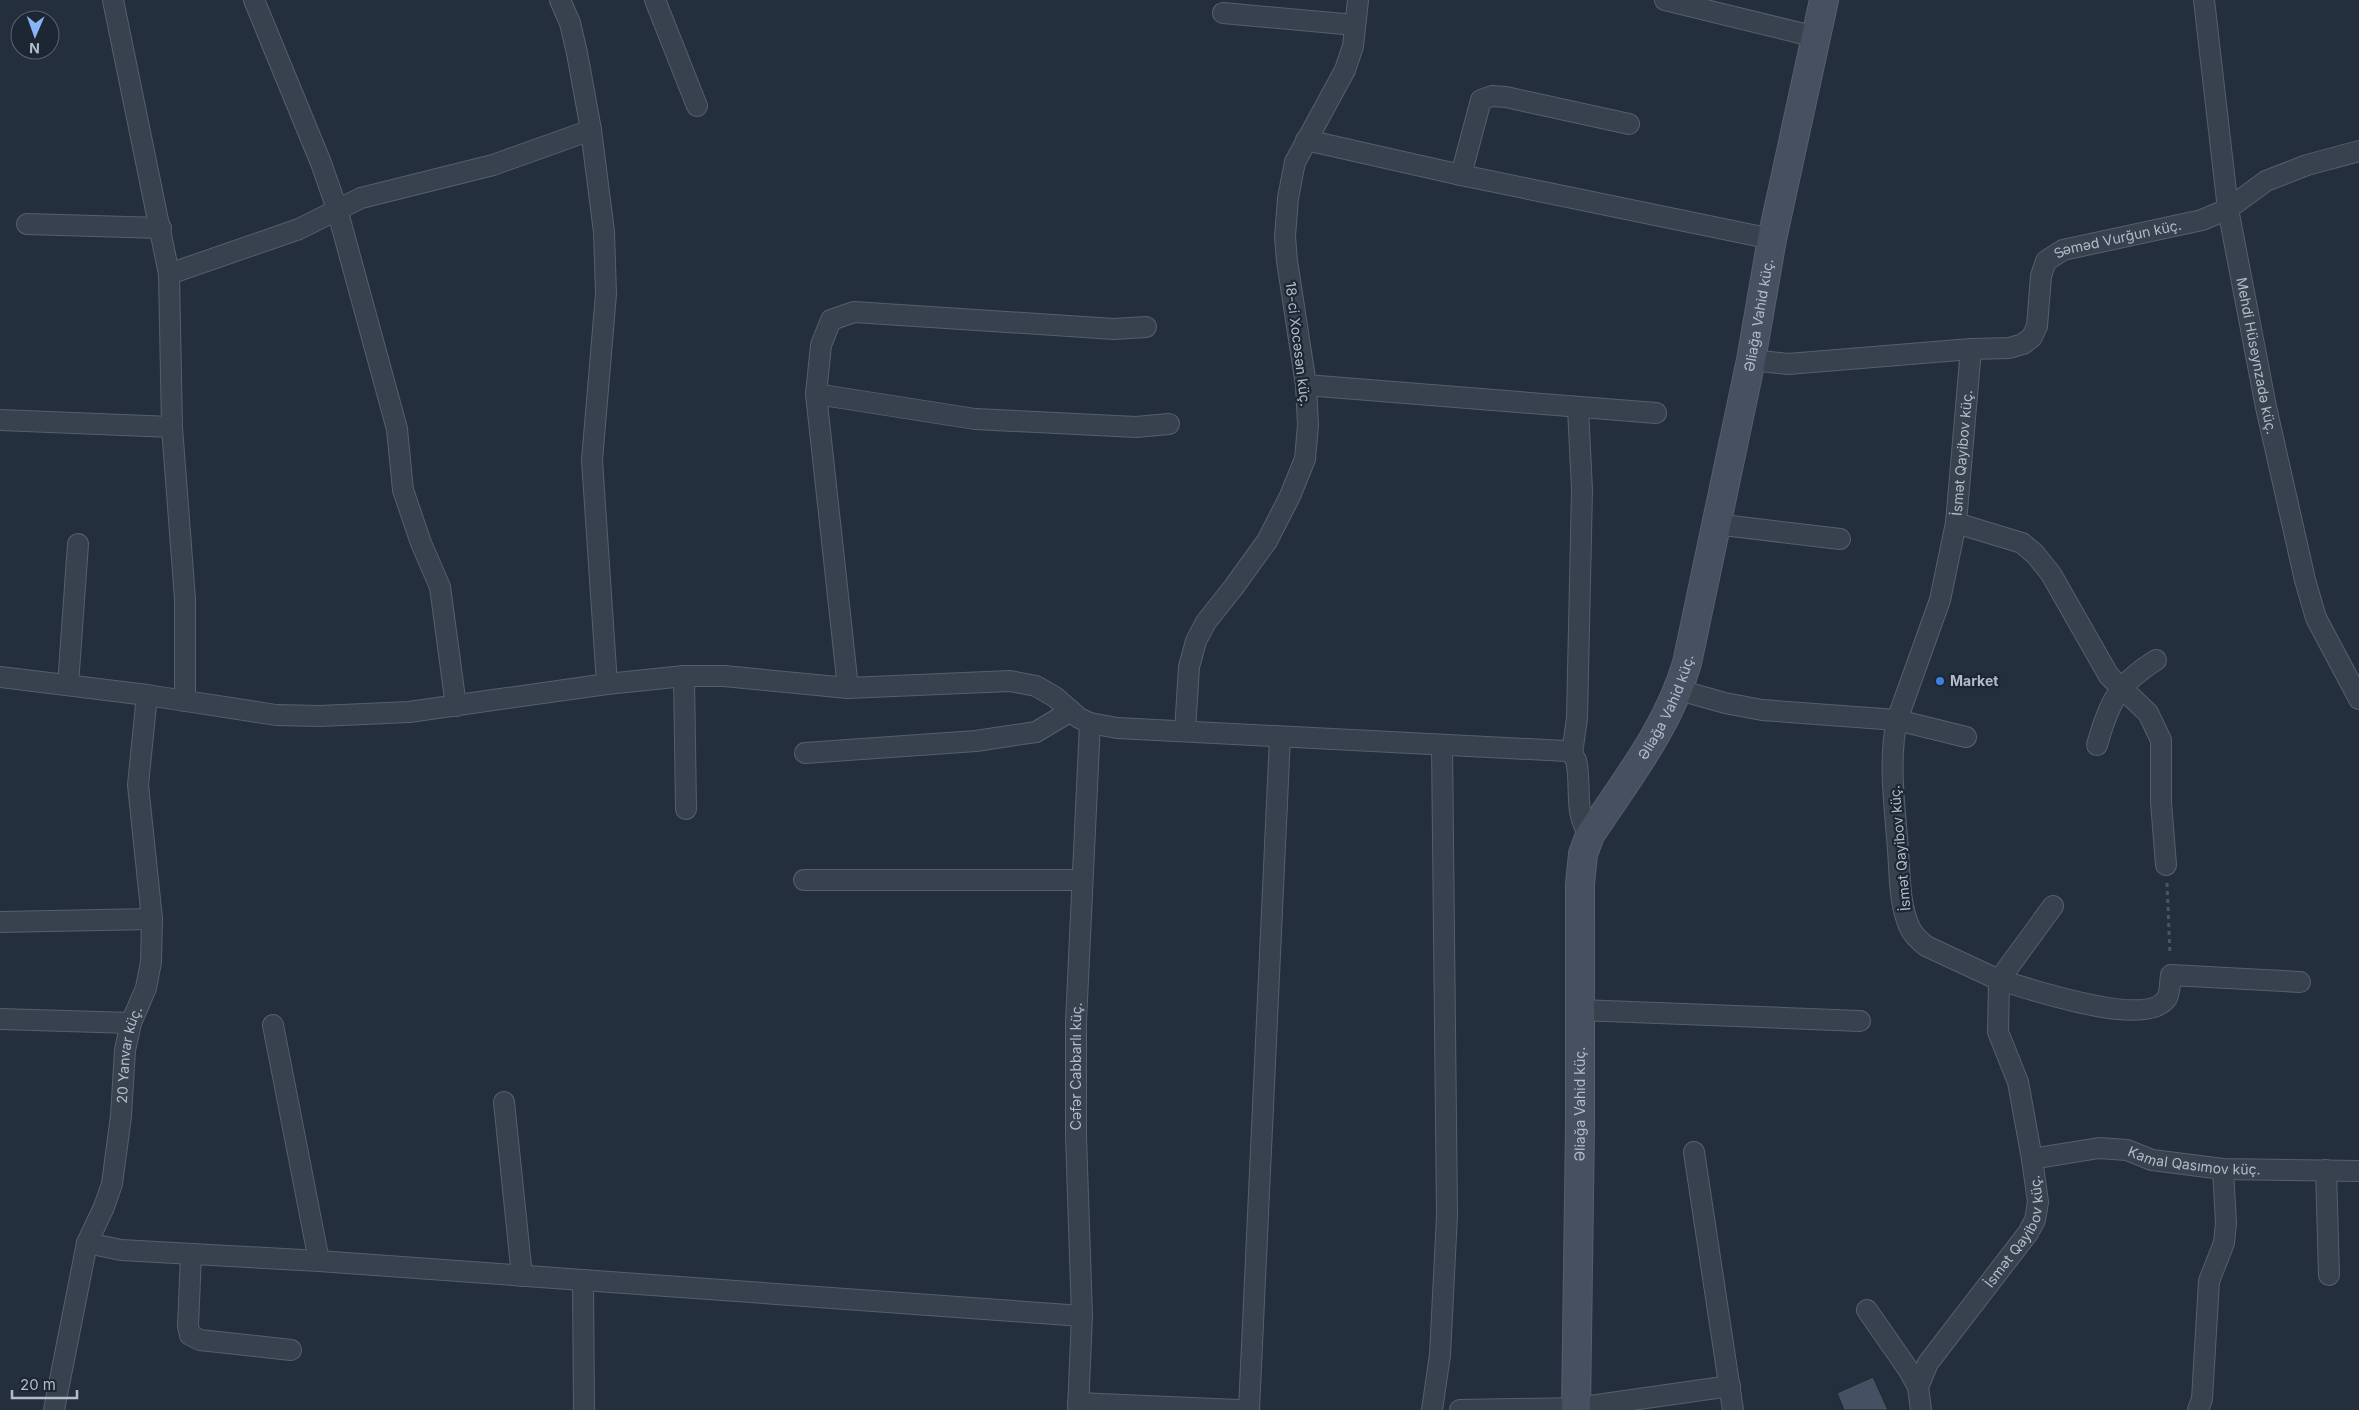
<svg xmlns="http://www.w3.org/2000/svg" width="2359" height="1410" viewBox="0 0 2359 1410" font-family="Inter,sans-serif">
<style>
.building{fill:#455162;stroke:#1f2835}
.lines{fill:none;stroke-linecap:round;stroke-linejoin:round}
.street-casing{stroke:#565f6c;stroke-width:22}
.secondary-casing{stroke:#565f6c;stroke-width:30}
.path{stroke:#44595c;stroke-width:3;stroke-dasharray:4 4;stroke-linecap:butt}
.street{stroke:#38414e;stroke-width:20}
.secondary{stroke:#465061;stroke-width:28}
.shop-dot{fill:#3f7fe0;stroke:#1d2633;stroke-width:2}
.labels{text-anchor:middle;stroke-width:4.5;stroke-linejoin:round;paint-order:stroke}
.street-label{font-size:14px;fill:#b4bcc9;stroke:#1d2633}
.poi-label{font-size:14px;font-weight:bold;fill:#b4bcc9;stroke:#1d2633;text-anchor:start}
</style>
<rect width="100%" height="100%" fill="#242f3e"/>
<path class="building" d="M1873,1377L1888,1410H1844L1837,1393Z"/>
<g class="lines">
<defs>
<g id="street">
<path d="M113,0L169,274L172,427L185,599V701"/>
<path d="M254,0L321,163L337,209L397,429L403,490L421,543L440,587L456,706"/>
<path d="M560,0L570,23L577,53L591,130L604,232L606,294L592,460L607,684"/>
<path d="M655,0L697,106"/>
<path d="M1665,0L1816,37"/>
<path id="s1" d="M2204,0L2228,209L2266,407L2305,580L2316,618L2359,699"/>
<path d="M1223,13L1355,25"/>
<path d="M1306,140L1461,175L1772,239"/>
<path d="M1461,175L1481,100L1492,96L1506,97L1629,124"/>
<path d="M27,224L161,228"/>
<path d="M169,274L299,229L361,198L493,165L591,130"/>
<path id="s2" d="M1751,360L1788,364L1971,349L2009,348L2023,344L2032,337L2037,326L2041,276L2046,261L2063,250L2202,220L2228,209L2266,181L2307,165L2359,151"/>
<path d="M1306,385L1656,413"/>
<path d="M816,394L975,419L1136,427L1169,424"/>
<path d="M0,420L172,427"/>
<path d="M1956,523L2022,543L2035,554L2051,574L2109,676L2148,713L2161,740V802L2166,865"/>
<path d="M1715,524L1840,539"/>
<path d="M684,676L686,809"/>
<path d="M0,677L147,695L276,715L320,716L409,712L607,684L684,676H724L848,688L1010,681L1036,686L1055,697L1079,718L1090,723L1117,728L1566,751L1572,754L1576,760C1582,785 1573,814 1590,835"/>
<path d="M68,685L78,544"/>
<path d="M848,688L816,394L821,345L831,320L854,312L1114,329L1146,327"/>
<path d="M1679,690L1725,703L1762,710L1897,720L1966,737"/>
<path d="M1185,731L1189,667L1196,641L1206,622L1233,588L1267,541L1290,496L1305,459L1308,425L1306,385L1287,261L1285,237L1288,198L1295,162L1345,70L1353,46L1358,0"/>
<path d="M2097,745C2109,702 2118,684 2156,660"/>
<path d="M805,753L976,741L1036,732L1071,711"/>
<path d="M1572,754L1577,718L1582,490L1578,408"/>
<path d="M804,880H1082"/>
<path d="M2053,906L1999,980C2028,988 2147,1030 2167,998C2170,993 2170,981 2171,975L2300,982"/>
<path d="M0,922L152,919"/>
<path d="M1580,1010L1860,1021"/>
<path d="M0,1019L131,1023"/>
<path d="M273,1025L319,1261"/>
<path d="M504,1102L522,1276"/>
<path d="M1694,1152L1733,1410"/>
<path id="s3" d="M2032,1159L2099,1148L2127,1150L2152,1160L2223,1169L2359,1171"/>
<path d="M2326,1170L2329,1275"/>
<path d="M87,1243L121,1250L319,1261L1082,1316"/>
<path d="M191,1255L188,1326L190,1335L200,1340L291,1350"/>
<path d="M583,1280L584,1410"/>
<path d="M1867,1310L1908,1369L1918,1387"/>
<path d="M1078,1403L1238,1410"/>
<path id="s4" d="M54,1410L87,1243L104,1207L112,1184L121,1116L125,1050L131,1023L146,988L151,962L152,919L138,785L147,695"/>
<path id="s5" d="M1078,1410L1082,1316L1076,1136V1022L1090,723"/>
<path d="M1249,1410L1280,737"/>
<path d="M1432,1410L1440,1355L1447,1215L1442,745"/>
<path d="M1460,1410L1576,1408L1730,1386"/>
<path id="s6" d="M1921,1410L1918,1387L1928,1363L2028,1233L2035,1220L2038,1202L2032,1159L2018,1082L1998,1032L1999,980L1926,946C1919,940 1912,934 1909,926C1899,902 1900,875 1898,850C1895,807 1888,762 1897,720L1940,600L1956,523L1971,349"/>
<path d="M2198,1410L2202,1399L2209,1281L2224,1243L2226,1223L2223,1169"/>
</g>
<g id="secondary">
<path id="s7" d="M1576,1410L1580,1126V884L1583,854L1590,835C1626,780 1668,728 1687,663L1751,360L1772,239L1824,0"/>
</g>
</defs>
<use href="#street" class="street-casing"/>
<use href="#secondary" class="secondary-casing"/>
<path class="path" d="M2167,883L2170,955"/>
<use href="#street" class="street"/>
<use href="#secondary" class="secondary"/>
</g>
<circle class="shop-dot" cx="1940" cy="681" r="5"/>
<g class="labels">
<g class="street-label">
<text dy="5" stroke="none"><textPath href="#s2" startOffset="439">Səməd Vurğun küç.</textPath></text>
<text dy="5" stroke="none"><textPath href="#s7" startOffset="1130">Əliağa Vahid küç.</textPath></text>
<text transform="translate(1298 344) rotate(83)" y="5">18-ci Xocəsən küç.</text>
<text dy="5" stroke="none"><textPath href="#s1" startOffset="360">Mehdi Hüseynzadə küç.</textPath></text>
<text dy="5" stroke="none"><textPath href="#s6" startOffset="1065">İsmət Qayibov küç.</textPath></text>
<text dy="5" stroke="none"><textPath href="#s7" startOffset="726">Əliağa Vahid küç.</textPath></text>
<text transform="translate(1900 848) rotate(-95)" y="5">İsmət Qayibov küç.</text>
<text dy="5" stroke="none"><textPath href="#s4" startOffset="365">20 Yanvar küç.</textPath></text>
<text dy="5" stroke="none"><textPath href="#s5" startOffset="344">Cəfər Cabbarlı küç.</textPath></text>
<text dy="5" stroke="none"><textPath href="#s7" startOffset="306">Əliağa Vahid küç.</textPath></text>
<text dy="5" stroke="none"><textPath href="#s3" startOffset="165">Kamal Qasımov küç.</textPath></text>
<text dy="5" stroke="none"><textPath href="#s6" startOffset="210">İsmət Qayibov küç.</textPath></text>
</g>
<g class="poi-label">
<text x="1950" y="686">Market</text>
</g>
</g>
<g transform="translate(35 35) rotate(182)"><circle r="24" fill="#1d2633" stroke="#59626f"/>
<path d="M0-4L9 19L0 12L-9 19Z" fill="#8ab4f8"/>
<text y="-8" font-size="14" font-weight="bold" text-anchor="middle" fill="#b4bcc9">N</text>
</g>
<path d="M12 1390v8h65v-8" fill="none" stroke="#b4bcc9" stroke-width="2.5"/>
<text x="20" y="1390" font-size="15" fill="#b4bcc9" stroke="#1d2633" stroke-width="4" paint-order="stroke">20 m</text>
</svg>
